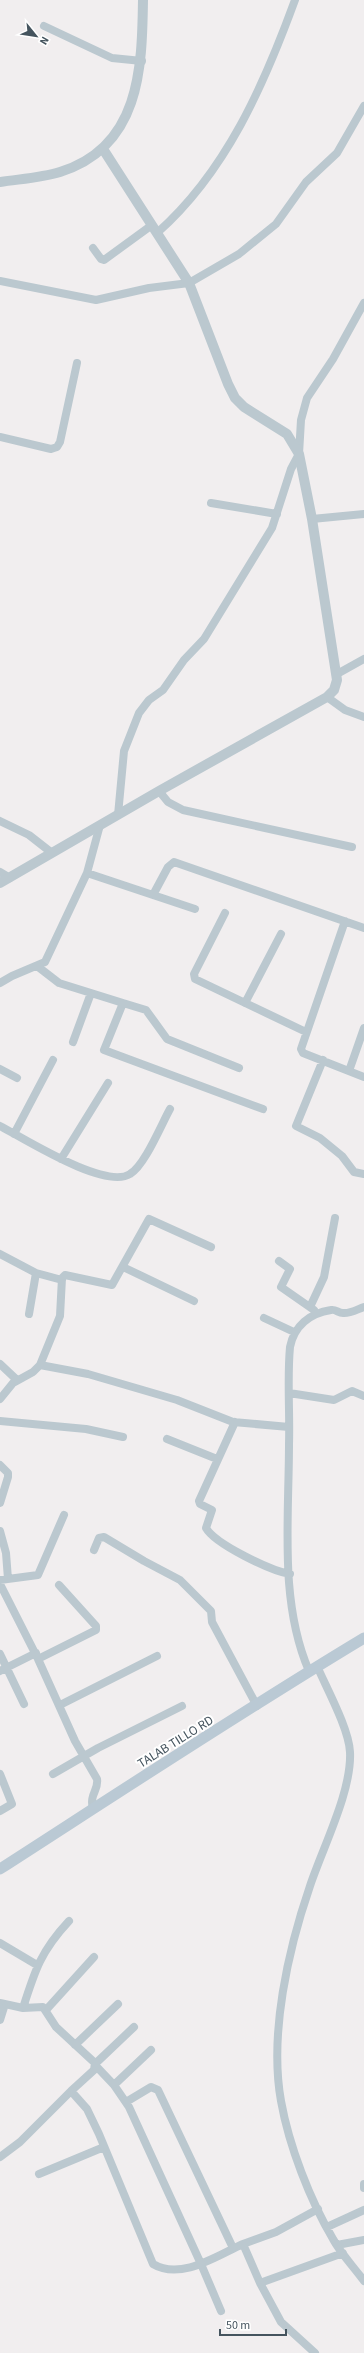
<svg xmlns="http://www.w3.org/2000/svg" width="364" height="2353" viewBox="0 0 364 2353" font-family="'Source Sans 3',sans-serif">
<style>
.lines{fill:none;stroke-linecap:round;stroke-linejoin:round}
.minor{stroke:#bbc8cf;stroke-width:8}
.tertiary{stroke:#bbc8cf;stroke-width:10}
.secondary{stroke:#bac9d4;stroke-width:11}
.labels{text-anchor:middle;stroke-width:4;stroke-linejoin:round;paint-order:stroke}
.street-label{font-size:13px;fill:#45545e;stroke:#fff}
</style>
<rect width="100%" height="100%" fill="#f1eeef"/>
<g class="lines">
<path class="minor" d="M44,26L112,58L142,61
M157,233C226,172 264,85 295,0
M93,248L101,259L104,260L152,225
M0,281L96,300L149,288L189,283L239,254L276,224L306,182L337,153L364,106
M0,437L51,449L57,447L60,442L77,363
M211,503L277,514
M312,519L364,514
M337,674L364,659
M327,697L345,710L364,717
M159,791L168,802L183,810L352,847
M118,815L124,751L139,713L149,700L163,690L184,660L204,639L272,528L291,469L299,454L301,420L307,398L333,359L364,303
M0,821L29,835L52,853
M0,872L10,878
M87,873L195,909
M153,895L168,867L174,862L364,928
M225,913L194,974L195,979L306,1032
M345,921L301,1049L303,1053L364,1077
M37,966L59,983L123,1003L104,1050L263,1109
M0,983L12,976L45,962L87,873L100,825
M123,1003L146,1010L167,1039L239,1068
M245,1003L281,934
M73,1042L91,993
M323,1060L296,1126L320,1138L342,1156L354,1172L364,1174
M0,1069L17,1078
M349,1071L364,1028
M0,1126C25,1139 105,1190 130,1174C145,1165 161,1125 170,1109
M14,1134L53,1060
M61,1159L108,1083
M0,1254L36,1273L62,1280
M279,1261L290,1269L281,1287L314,1310
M123,1267L194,1301
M310,1307L324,1277L335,1218
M29,1314L36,1273
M264,1318L294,1332
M0,1364L17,1380
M40,1365L88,1374L177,1400L233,1422L289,1427
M289,1393L334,1400L352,1391L364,1396
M0,1399L13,1383L33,1372L40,1365L60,1316L62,1278L65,1275L112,1285L149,1219L211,1247
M0,1421L86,1429L123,1437
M235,1422L199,1501L200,1504L212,1510L206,1528C215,1544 271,1571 290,1574
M167,1439L217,1459
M0,1465L8,1473V1477L0,1503
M0,1531L6,1553L8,1579
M94,1550L99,1538L104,1537L144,1561L180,1580L211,1611L212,1622L257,1706
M0,1580L38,1575L64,1515
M0,1584L38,1659L75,1741L97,1779C99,1790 89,1794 93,1809
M0,1654L24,1704
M38,1659L96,1630V1626L59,1585
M317,1666C327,1689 349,1729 350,1752C352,1791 323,1847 310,1886C288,1950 269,2034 281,2101C289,2146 310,2200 333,2239C341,2254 354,2267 364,2281
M0,1671L36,1653
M309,1671C279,1602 289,1518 289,1444C290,1412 287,1379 290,1347C294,1326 310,1313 331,1310C336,1309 338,1313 343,1313C349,1314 358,1309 364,1307
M60,1705L157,1656
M0,1774L12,1804L0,1811
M53,1774L98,1748L182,1706
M0,1943L37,1965
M0,2003L23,2008L43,2007L56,2027L95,2063L94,2070L71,2091L87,2109L99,2134L153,2264C181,2281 218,2255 243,2244L260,2283L281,2322L315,2353
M23,2008C35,1970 41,1951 69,1921
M46,2010L94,1957
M0,2020L5,2004
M75,2045L118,2004
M95,2064L134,2027
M96,2066L114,2085L129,2107L201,2264L221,2311
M114,2085L151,2050
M126,2102L151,2087L158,2090L233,2248
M0,2157L20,2142L71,2091
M39,2174L104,2147
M364,2184V2188
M327,2227L364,2210
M243,2244L276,2232L318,2209
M337,2245L364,2240
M260,2283L343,2253"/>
<path class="tertiary" d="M0,182C19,179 41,178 60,172C140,147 142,69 143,0
M0,883L159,791L327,697L334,690L337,680L312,519L299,454L287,434L244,407L235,398L228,384L189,283L103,149"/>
<path class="secondary" d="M0,1869C121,1791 241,1712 364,1638"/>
</g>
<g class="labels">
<g class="street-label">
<text transform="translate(175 1741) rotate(-32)" y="5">TALAB TILLO RD</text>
</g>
</g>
<g transform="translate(36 36) rotate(120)" stroke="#ffffff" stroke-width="3" paint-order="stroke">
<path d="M0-3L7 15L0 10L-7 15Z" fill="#45545e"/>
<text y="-6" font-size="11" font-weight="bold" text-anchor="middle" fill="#45545e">N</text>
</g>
<path d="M220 2329v6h66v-6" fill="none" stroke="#45545e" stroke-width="2"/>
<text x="226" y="2329" font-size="12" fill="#45545e" stroke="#ffffff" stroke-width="3" paint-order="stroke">50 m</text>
</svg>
